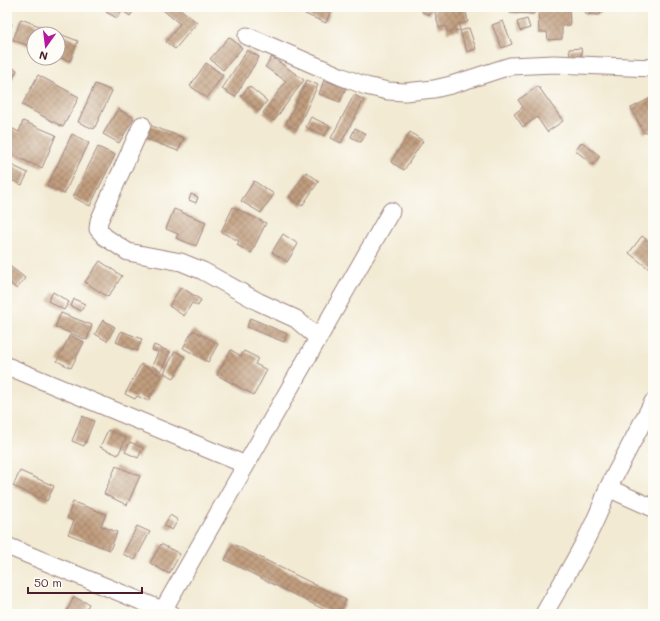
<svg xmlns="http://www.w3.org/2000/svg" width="660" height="621" viewBox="0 0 660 621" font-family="Mali,sans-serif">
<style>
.building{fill:url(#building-cross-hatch)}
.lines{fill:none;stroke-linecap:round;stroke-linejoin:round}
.minor-casing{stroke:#9e847f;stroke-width:19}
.minor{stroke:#fff;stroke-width:17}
</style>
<defs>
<pattern id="building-cross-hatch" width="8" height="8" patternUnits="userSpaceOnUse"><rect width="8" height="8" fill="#c09d7d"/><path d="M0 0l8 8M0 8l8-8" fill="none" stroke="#9e7f67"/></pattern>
</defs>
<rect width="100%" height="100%" fill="#fdfcf7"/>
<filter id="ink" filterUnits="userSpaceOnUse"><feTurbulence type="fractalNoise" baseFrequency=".025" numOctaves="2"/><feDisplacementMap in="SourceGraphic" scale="8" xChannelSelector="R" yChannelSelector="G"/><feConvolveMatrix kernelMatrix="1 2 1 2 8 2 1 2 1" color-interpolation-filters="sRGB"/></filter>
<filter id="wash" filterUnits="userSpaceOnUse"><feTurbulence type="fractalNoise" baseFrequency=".012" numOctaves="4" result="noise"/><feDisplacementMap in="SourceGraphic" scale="16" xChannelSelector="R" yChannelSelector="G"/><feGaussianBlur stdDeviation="0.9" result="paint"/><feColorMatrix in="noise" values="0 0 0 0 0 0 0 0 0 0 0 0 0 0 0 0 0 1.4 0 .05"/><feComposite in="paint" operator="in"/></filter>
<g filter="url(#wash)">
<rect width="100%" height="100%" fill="#f2ead3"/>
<g id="blocks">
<path class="building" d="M110,7H136L130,16L122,10L117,18L106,12Z
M165,7H178L197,23L175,49L166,42L180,24L163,10Z
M308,7H332L326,23L305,14Z
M423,7H433L430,15L422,12Z
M438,7H465L468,22L459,24L460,30L447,32L446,26L439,28L434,8Z
M511,7H535L534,14L510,13Z
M538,7H569L570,25L562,26V39L548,40L547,32H539Z
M580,7H607L606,11H601L600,15L585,14L586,10H580Z
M21,19L78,41L70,61L58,57V34H34V48L13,40Z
M527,19L530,28L520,31L517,22Z
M7,21L12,24L7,32Z
M503,21L512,44L502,48L492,25Z
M469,28L476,49L467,52L460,31Z
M229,37L242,48L223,70L210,59Z
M581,48L582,56L570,57L569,49Z
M247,50L259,57L235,97L222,89Z
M272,57L304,80L274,121L263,113L286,81L265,67Z
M206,63L223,75L207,98L190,86Z
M7,65L17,70L7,90Z
M38,75L79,97L63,127L22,105Z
M307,80L318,85L297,129L286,124Z
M324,80L346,88L340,102L319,94Z
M95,84L112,91L94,129L78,122Z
M249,86L267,101L259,111L241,96Z
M538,86L563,121L547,132L537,117L523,127L514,114L523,107L518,100Z
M354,95L364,100L341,143L331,138Z
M653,97V129L644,133L631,108Z
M118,109L134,118L119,143L103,134Z
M311,117L330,126L325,136L306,127Z
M23,121L56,135L42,168L7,153V131L9,127L19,132Z
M149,125L184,138L178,151L144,138Z
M355,128L366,134L361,142L351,137Z
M410,132L423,141L404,170L391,162Z
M72,134L89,143L64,194L47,186Z
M582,142L600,156L593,165L575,150Z
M98,147L115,155L90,206L73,197Z
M7,163L28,173L22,185L7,178Z
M306,172L319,181L302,206L289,197Z
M254,181L274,194L261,213L241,201Z
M191,194L198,197L196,203L189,200Z
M233,207L266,223L251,253L237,245L239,241L221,232Z
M174,209L206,222L196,246L176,238L178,234L166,229Z
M283,234L298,244L287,262L272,252Z
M642,236L653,245V272L629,253Z
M100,261L122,276L108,297L85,282Z
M7,264L25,278L17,289L7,281Z
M181,287L201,300L198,306L192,303L184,316L169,306Z
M53,292L69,302L64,310L48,301Z
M74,299L85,304L81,311L71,306Z
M61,313L92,325L87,340L55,327Z
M250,318L287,334L284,342L247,327Z
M103,320L115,327L107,341L95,334Z
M193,330L218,344L208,362L183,348Z
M121,331L142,339L137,351L116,342Z
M70,335L84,342L71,368L57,361Z
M154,345L170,352L161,371L152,366L158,352L152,350Z
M231,350L241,356L244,351L258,358L255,364L267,370L254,395L217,375Z
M175,351L185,357L174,378L164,373Z
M141,364L162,376L148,401L137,396L135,399L125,394Z
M82,416L94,421L84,446L72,441Z
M108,430L126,438L118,455L100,447Z
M130,442L143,448L138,458L125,452Z
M116,466L140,476L127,505L104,494Z
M20,471L54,486L47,501L13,486Z
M73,502L106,514L101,526L117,532L110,550L68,534L74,521L67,518Z
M170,515L178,520L172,530L164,526Z
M137,526L150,532L135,560L123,554Z
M161,544L180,554L169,574L150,563Z
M233,544L346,600L339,614H333L225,560Z
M74,597L89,604L84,614H65Z"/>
</g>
</g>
<g filter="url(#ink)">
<use href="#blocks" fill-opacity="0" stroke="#9e847f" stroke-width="1"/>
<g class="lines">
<defs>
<path id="minor" d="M247,36L340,76L366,86L388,91L405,92L434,89L451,85L510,66L554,64L653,68
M142,125L99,221L98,229L105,237L128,252L181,262L203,271L259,302L296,319L318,338
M7,366L246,465
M608,488L653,402
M7,546L172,614
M163,610L391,211
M544,614C567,573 593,533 608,488L653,508"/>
</defs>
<use href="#minor" class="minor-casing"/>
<use href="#minor" class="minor"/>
</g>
</g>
<rect width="660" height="621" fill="none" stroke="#fdfcf7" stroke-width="24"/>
<g transform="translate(46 46) rotate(194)"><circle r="19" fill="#fdfcf7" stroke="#b5a4a5"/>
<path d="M0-3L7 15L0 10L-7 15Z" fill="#b5179e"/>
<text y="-6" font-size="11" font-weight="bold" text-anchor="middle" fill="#4a1f2b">N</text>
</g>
<path d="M28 587v6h114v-6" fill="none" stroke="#4a1f2b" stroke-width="2"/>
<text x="34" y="587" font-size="12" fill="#4a1f2b" stroke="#fdfcf7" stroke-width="3" paint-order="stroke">50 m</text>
</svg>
